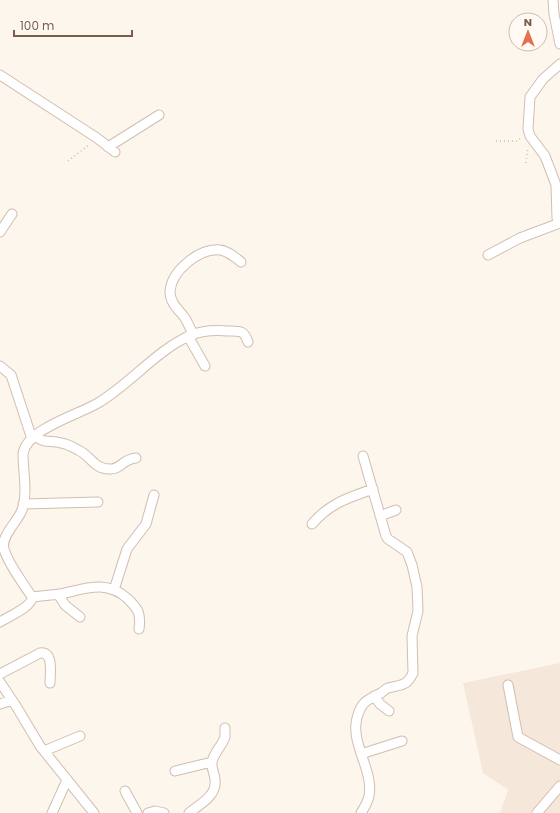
<svg xmlns="http://www.w3.org/2000/svg" width="560" height="813" viewBox="0 0 560 813" font-family="Poppins,sans-serif">
<style>
.residential{fill:#f5e8da}
.lines{fill:none;stroke-linecap:round;stroke-linejoin:round}
.minor-casing{stroke:#d1beb0;stroke-width:11}
.path{stroke:#d9b8a5;stroke-width:1.5;stroke-dasharray:1 3;stroke-linecap:butt}
.minor{stroke:#fff;stroke-width:9}
</style>
<rect width="100%" height="100%" fill="#fdf6ec"/>
<path class="residential" d="M560,663V813H500L508,790L483,773L463,683Z"/>
<g class="lines">
<defs>
<path id="minor" d="M553,0L554,14L560,44
M560,64L543,79L530,97L528,129L530,136L545,156L556,185L557,218L560,223
M0,75L97,138L115,152
M108,147L159,115
M0,232L12,214
M488,255L520,238L560,223
M193,335C191,329 188,324 185,318C179,310 170,303 170,292C171,271 199,248 220,250C228,251 235,257 241,262
M188,336L205,366
M0,366L11,375L32,439
M35,436C45,444 51,440 61,443C67,444 73,447 78,450C90,455 94,469 109,469C121,470 122,459 136,458
M23,504L98,502
M380,516L396,510
M312,524C330,503 348,498 373,489
M114,590L127,549L146,524L154,495
M58,594L65,605L80,617
M32,597C41,596 51,595 60,594C85,589 106,579 128,599C139,610 141,614 139,629
M0,622C8,617 33,606 32,597C23,583 8,564 4,549C0,537 18,521 22,510C28,493 23,472 23,454C26,429 78,415 98,403C130,384 156,351 189,336C200,331 215,330 228,331C240,331 244,330 248,342
M0,674L40,653C54,651 50,674 50,683
M0,682L16,706L40,746L94,813
M508,685L518,737L560,760
M374,696L380,704L389,711
M0,704L12,700
M44,751L80,736
M361,754L402,741
M175,771L212,762
M125,791L137,813
M52,813L67,780
M148,813L155,811L164,813
M189,813C200,804 217,796 215,780C215,774 211,769 212,762C214,752 222,746 225,737C225,734 225,731 225,728
M361,813C364,808 368,802 369,796C374,771 350,743 357,718C361,702 367,700 381,693C384,691 385,689 388,688C402,684 406,687 413,673L412,636L418,611L417,587L412,565L407,552L388,539L386,536L363,456
M537,813L560,786"/>
</defs>
<use href="#minor" class="minor-casing"/>
<path class="path" d="M496,141H517L521,138
M68,161L90,144
M526,163L528,147"/>
<use href="#minor" class="minor"/>
</g>
<g transform="translate(528 32)"><circle r="19" fill="#fffaf3" stroke="#cabbb1"/>
<path d="M0-3L7 15L0 10L-7 15Z" fill="#e76f51"/>
<text y="-6" font-size="11" font-weight="bold" text-anchor="middle" fill="#7a5c4d">N</text>
</g>
<path d="M14 30v6h118v-6" fill="none" stroke="#7a5c4d" stroke-width="2"/>
<text x="20" y="30" font-size="12" fill="#7a5c4d" stroke="#fffaf3" stroke-width="3" paint-order="stroke">100 m</text>
</svg>
